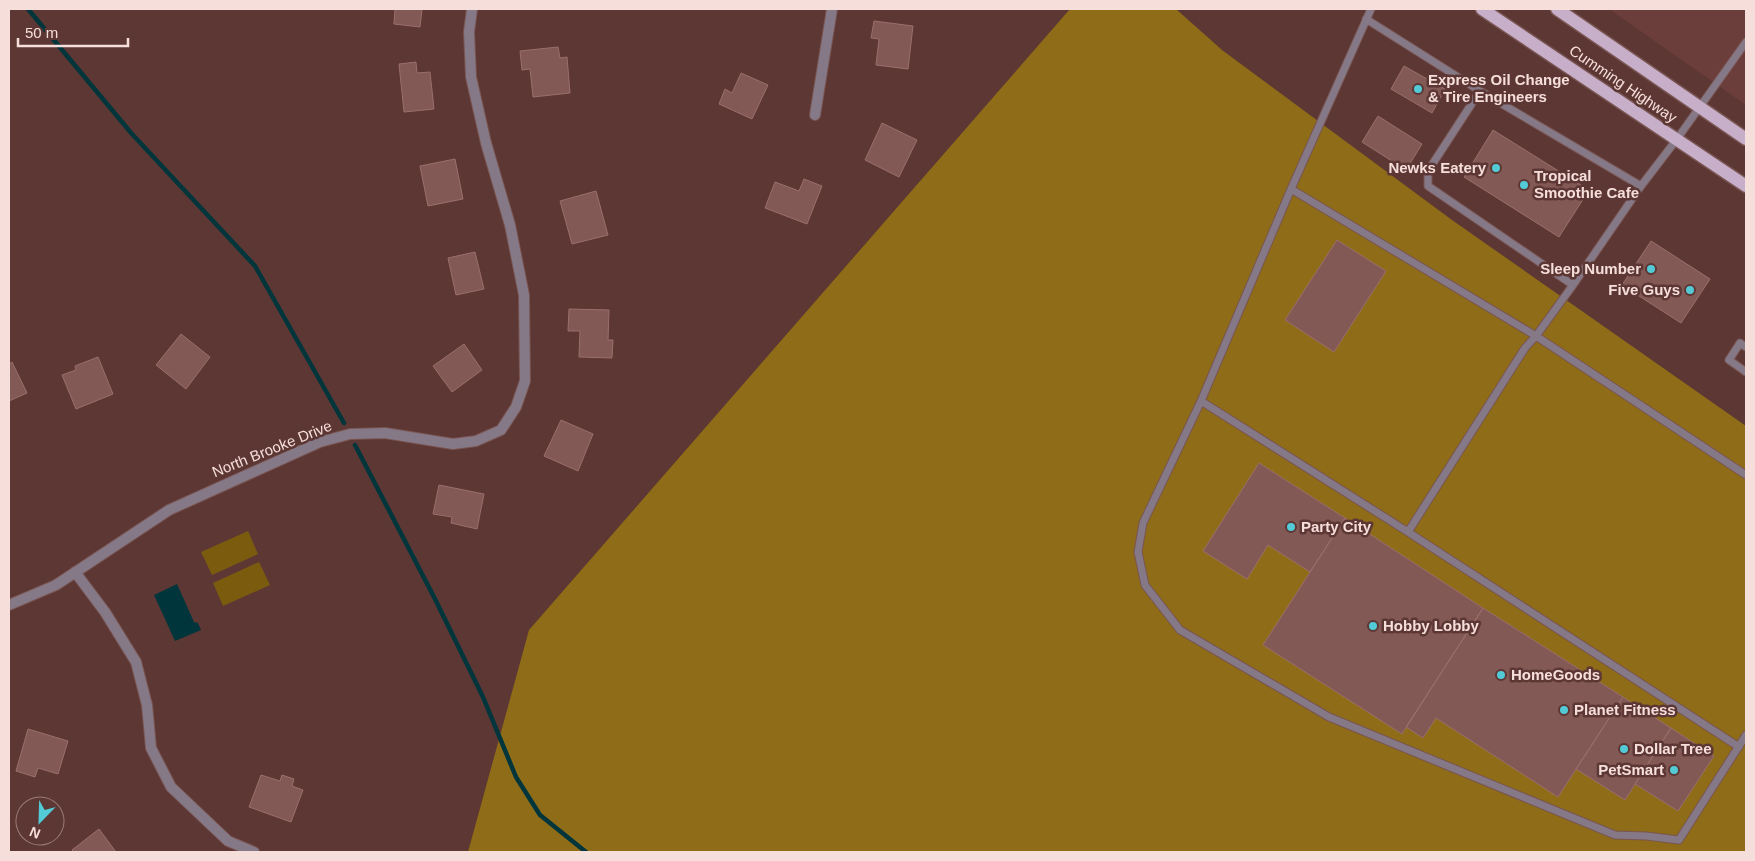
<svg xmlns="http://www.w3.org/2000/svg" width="1755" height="861" viewBox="0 0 1755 861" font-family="Helvetica,sans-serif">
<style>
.built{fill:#6c3e3b}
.green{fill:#7b5c0f}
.forest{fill:#8f6c17}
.water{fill:#00363b}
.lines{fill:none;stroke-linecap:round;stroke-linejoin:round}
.stream{stroke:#00363b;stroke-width:4.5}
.building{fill:#835956;stroke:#9a6f6c}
.lane-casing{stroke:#795552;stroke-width:9}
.street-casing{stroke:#795552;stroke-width:12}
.primary-casing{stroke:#795552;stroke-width:15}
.lane{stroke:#867987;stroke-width:7}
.street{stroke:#867987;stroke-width:10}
.primary{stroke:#c7aec9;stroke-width:12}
.poi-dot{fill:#52cbd7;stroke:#5d3734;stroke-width:2}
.labels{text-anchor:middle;stroke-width:5;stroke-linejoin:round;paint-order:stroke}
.poi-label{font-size:15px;font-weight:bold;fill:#f6dedb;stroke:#5d3734;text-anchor:start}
.street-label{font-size:15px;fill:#f6dedb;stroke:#5d3734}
</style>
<rect width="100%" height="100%" fill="#5d3734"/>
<path class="built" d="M1609,9H1746V105Z"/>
<path class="green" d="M248,531L258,554L212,575L201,552Z
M259,562L270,585L223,606L213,583Z"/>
<path class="forest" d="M1070,9H1176L1222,50L1452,220L1746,426V852H468L529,630Z"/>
<path class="water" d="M177,584L194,622L198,623L201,630L175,641L154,595Z"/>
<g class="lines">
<path class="stream" d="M28,9L132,134L255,266L344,423
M355,445L434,597L483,697L516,777L540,815L586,852"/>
</g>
<path class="building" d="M395,9H422L420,27L394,24Z
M874,21L913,26L908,69L876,65L879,39L871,38Z
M558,47L560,58L567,57L570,93L533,97L530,69L522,70L520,51Z
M416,62L417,73L430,72L434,109L404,112L399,64Z
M1404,66L1445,89L1432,113L1391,89Z
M741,73L768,85L752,119L719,104L725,89L732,93Z
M1378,116L1422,144L1406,170L1362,142Z
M882,123L917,140L899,177L865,160Z
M1493,130L1589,190L1559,237L1464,177Z
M455,159L463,199L428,206L420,166Z
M804,179L822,186L807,224L765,208L775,182L799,191Z
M596,191L608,235L572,244L560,201Z
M1337,240L1386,271L1334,352L1285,320Z
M1651,241L1710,279L1681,323L1622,285Z
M475,252L484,289L456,295L448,258Z
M569,309L609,310L608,340H613L612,358L579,357L580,331H568Z
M181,334L210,357L186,389L156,365Z
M464,344L482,370L452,392L433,366Z
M98,357L113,394L76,409L62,375L76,370L75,366Z
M12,362L27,393L9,401V364Z
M561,420L593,434L578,471L544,456Z
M1259,463L1345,518L1310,572L1268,545L1247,579L1203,551Z
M439,485L484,494L477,529L451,523L452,517L433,514Z
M1345,518L1483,608L1402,734L1263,645Z
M1483,608L1623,697L1558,797L1436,718L1423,738L1406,727Z
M1623,697L1671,728L1625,800L1576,769Z
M1671,728L1714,756L1678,811L1635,784Z
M28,729L68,741L58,774L38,768L35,777L16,771Z
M261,775L280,781L282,775L294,779L292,786L303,790L291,822L249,807Z
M99,829L116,852H74L72,850Z"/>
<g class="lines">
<defs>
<path id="lane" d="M1366,19L1480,91
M1746,42L1677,139L1641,186L1573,285L1536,336L1746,475
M1291,189L1536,336L1525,348L1408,532L1201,401L1291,189L1371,9
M1573,285L1428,186V171L1480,91L1641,186
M1746,347L1740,343L1729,360L1746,372
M1201,401L1143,523L1138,552L1145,585L1180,630L1329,717L1615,835L1646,836L1679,840L1746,735
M1408,532L1739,747"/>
<path id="street" d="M815,115L832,9
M75,572L105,612L136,662L147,705L151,748L171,787L228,841L254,852
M9,605L56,585L169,510L320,442L350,434L385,433L453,444L476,441L501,430L516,407L525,381L524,295L510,225L486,143L471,77L469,32L472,9"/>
<path id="primary" d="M1482,9L1746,186
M1557,9L1746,139"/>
</defs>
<use href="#lane" class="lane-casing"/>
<use href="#street" class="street-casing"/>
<use href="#primary" class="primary-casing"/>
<use href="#lane" class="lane"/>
<use href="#street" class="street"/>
<use href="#primary" class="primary"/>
</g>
<g class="poi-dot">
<circle cx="1418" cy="89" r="5"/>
<circle cx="1496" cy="168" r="5"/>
<circle cx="1524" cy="185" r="5"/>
<circle cx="1651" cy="269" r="5"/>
<circle cx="1690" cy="290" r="5"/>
<circle cx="1291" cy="527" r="5"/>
<circle cx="1373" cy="626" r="5"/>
<circle cx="1501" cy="675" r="5"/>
<circle cx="1564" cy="710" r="5"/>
<circle cx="1624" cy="749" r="5"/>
<circle cx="1674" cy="770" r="5"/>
</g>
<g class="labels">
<g class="poi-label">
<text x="1428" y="85">Express Oil Change<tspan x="1428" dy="17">&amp; Tire Engineers</tspan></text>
<text x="1486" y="173" text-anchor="end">Newks Eatery</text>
<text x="1534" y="181">Tropical<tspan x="1534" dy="17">Smoothie Cafe</tspan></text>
<text x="1641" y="274" text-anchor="end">Sleep Number</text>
<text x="1680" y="295" text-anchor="end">Five Guys</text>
<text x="1301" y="532">Party City</text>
<text x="1383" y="631">Hobby Lobby</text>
<text x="1511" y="680">HomeGoods</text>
<text x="1574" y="715">Planet Fitness</text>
<text x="1634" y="754">Dollar Tree</text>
<text x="1664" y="775" text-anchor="end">PetSmart</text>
</g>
<g class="street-label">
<text transform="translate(1623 84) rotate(34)" y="5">Cumming Highway</text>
<text transform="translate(272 449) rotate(-22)" y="5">North Brooke Drive</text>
</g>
</g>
<rect width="1755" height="861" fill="none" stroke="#f6dedb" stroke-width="20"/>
<g transform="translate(40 821) rotate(203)"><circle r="24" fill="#5d3734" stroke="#9a7a77"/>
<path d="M0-4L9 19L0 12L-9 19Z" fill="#52cbd7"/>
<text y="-8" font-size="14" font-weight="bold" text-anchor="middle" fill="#f6dedb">N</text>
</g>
<path d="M18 38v8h110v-8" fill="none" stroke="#f6dedb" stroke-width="2.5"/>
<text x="25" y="38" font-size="15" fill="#f6dedb" stroke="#5d3734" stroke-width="4" paint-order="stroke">50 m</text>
</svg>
